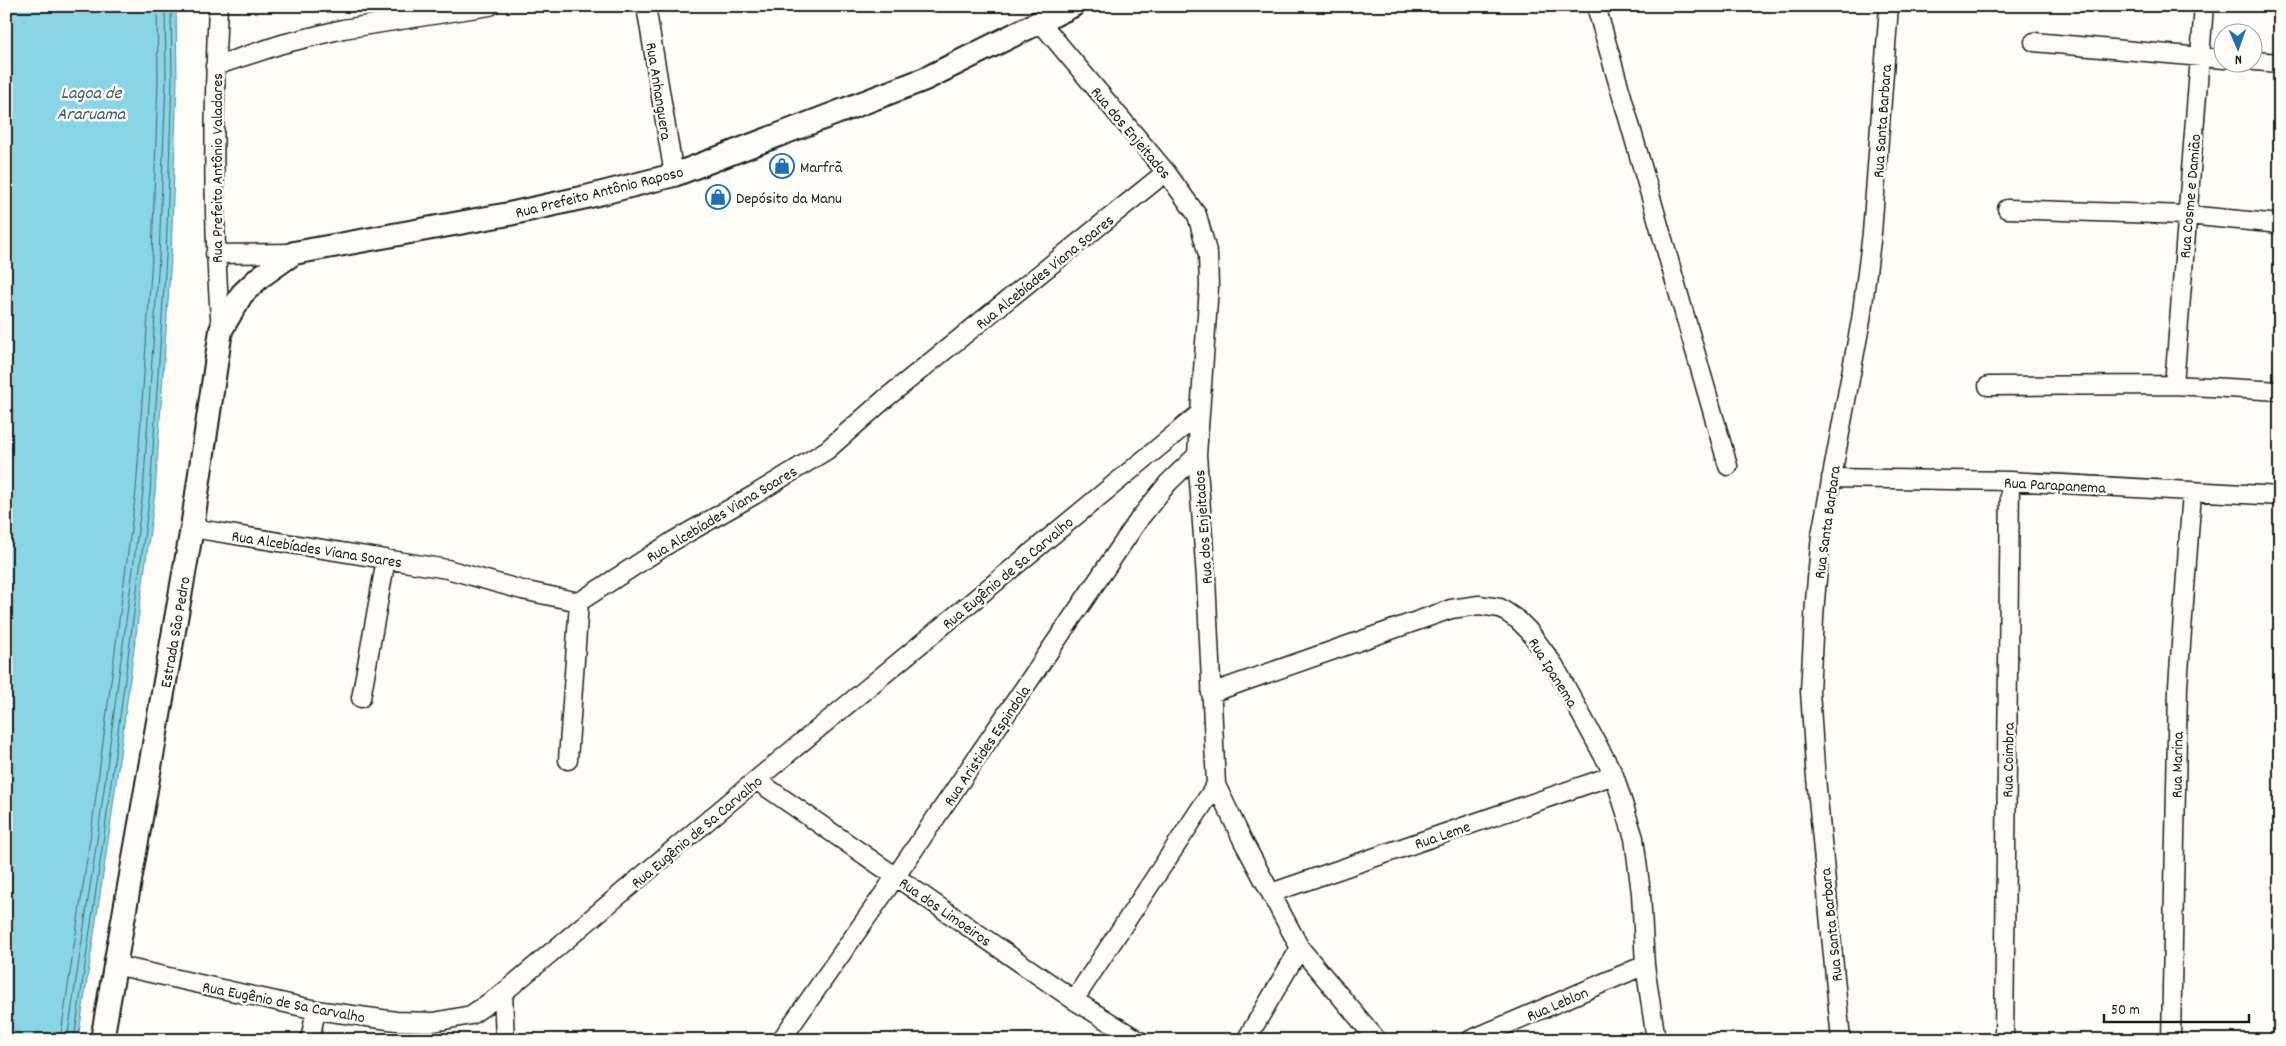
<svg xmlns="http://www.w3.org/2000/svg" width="2286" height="1046" viewBox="0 0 2286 1046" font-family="Dekko,sans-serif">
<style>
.water{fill:#88d5e6;stroke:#5d8b95}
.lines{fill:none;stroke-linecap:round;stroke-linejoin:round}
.shore{stroke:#47666d;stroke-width:1}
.minor-casing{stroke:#1c1c1c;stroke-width:21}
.tertiary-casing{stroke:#1c1c1c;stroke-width:26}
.minor{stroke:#fdfcf7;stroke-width:18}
.tertiary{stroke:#fdfcf7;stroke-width:22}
.labels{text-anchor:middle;stroke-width:5;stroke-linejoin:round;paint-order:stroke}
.street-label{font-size:16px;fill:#1c1c1c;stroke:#fdfcf7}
.poi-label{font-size:16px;fill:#1c1c1c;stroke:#fdfcf7;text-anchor:start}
.water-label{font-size:18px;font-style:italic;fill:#425d63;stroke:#fdfcf7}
</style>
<rect width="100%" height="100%" fill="#fdfcf7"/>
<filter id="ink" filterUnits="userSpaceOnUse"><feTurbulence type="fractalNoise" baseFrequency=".02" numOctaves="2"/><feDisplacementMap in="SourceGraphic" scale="10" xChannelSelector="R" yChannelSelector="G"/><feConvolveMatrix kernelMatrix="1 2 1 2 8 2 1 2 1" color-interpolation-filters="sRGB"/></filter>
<g filter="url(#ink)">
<path class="water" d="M6,6H176L177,80L171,257L155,493L110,828L78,1040H6Z"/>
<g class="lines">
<path class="shore" d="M60,1040L92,826L136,491L152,256L158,80L157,6
M67,1040L99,827L143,492L159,257L166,80L165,6
M74,1040L105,828L150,493L166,257L172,80L171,6"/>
<defs>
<path id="minor" d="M218,6C213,114 212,222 221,330
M646,6L674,175
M1596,6L1728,466
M1041,23L1166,172L1197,215L1208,255L1209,287L1197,455L1206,578L1216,785L1243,841L1300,948L1377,1040
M2034,42L2224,59
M2254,61L2280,63
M215,66L282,44L343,29L490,6
M2007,209L2187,215L2280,224
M215,254L294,253
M2174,385L2204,6
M1988,386L2174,385L2280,391
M1831,478L2010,481L2280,496
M192,528L447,569L522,590L579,602L673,541L754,495L827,450L886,398L1166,172
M1211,693L1451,609L1479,605L1500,608L1518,620L1529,631L1554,665L1614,775L1634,838L1641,893L1645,965L1656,1040
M361,698L386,559
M568,760L579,602
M756,780L1074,1000L1138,1040
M1271,893L1614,775
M115,965L316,1010L396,1021L434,1022L471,1015L503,993L756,780L1199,414
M503,993L505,1040
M1074,1000L1216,785
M310,1040L316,1010
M781,1040L896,876L1140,518L1168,483L1197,455
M1246,1040L1300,948
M1470,1040L1645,965
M1841,1040L1815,767L1810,691L1815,601L1821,535L1861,320L1872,233L1889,6
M2004,1040L2010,481
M2171,1040L2178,686L2192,492"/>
<path id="tertiary" d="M102,1040L192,528L221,330L242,294L260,277L294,253L509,214L586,197L674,175L925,79L1072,6"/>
</defs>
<use href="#minor" class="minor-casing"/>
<use href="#tertiary" class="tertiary-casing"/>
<use href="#minor" class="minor"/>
<use href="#tertiary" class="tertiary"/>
</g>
</g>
<defs>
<symbol id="shop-ring" viewBox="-11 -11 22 22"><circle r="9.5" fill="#fdfcf7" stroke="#1f6fb2" stroke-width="1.5"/><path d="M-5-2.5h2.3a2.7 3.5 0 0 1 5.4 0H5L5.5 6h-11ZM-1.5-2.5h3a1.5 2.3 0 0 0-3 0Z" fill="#1f6fb2"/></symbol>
</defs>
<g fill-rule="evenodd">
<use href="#shop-ring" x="768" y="152" width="28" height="28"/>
<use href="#shop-ring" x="704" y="183" width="28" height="28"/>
</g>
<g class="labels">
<g class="street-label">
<text transform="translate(660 91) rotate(81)" y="6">Rua Anhanguera</text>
<text transform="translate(1881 121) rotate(-86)" y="6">Rua Santa Barbara</text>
<text transform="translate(1132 132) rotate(50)" y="6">Rua dos Enjeitados</text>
<text transform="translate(216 168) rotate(-90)" y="6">Rua Prefeito Antônio Valadares</text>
<text transform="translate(599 191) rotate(-14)" y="6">Rua Prefeito Antônio Raposo</text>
<text transform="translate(2189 196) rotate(-85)" y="6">Rua Cosme e Damião</text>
<text transform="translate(1044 271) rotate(-39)" y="6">Rua Alcebíades Viana Soares</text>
<text transform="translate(2055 484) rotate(3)" y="6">Rua Parapanema</text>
<text transform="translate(721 513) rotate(-31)" y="6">Rua Alcebíades Viana Soares</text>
<text transform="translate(1826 522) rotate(-82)" y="6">Rua Santa Barbara</text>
<text transform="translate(1202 527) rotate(-94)" y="6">Rua dos Enjeitados</text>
<text transform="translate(317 548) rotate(9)" y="6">Rua Alcebíades Viana Soares</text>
<text transform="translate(1007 572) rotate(-40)" y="6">Rua Eugênio de Sa Carvalho</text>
<text transform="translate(174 632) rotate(-80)" y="6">Estrada São Pedro</text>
<text transform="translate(1554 672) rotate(58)" y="6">Rua Ipanema</text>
<text transform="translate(986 745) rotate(-56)" y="6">Rua Aristides Espindola</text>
<text transform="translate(2007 760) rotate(-89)" y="6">Rua Coimbra</text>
<text transform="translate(2176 765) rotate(-89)" y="6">Rua Marina</text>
<text transform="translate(696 831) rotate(-40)" y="6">Rua Eugênio de Sa Carvalho</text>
<text transform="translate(1442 834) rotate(-19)" y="6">Rua Leme</text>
<text transform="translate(946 911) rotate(35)" y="6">Rua dos Limoeiros</text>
<text transform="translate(1830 925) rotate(-96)" y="6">Rua Santa Barbara</text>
<text transform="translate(284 1001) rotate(11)" y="6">Rua Eugênio de Sa Carvalho</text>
<text transform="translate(1557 1003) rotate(-23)" y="6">Rua Leblon</text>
</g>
<g class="poi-label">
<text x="800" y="172">Marfrã</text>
<text x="736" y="203">Depósito da Manu</text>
</g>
<g class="water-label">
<text x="91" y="98">Lagoa de<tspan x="91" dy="21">Araruama</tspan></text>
</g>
</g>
<rect width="2286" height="1046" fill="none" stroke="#fdfcf7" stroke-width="25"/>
<rect x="12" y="12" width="2261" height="1021" fill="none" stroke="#1c1c1c" stroke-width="2" filter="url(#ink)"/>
<g transform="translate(2238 48) rotate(178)"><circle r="24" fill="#fdfcf7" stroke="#a3a29f"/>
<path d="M0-4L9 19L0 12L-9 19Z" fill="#1f6fb2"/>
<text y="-8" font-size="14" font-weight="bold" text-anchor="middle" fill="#1c1c1c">N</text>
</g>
<path d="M2104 1014v8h145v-8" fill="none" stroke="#1c1c1c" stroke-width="2.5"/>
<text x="2111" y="1014" font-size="15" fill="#1c1c1c" stroke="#fdfcf7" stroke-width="4" paint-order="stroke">50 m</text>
</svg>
